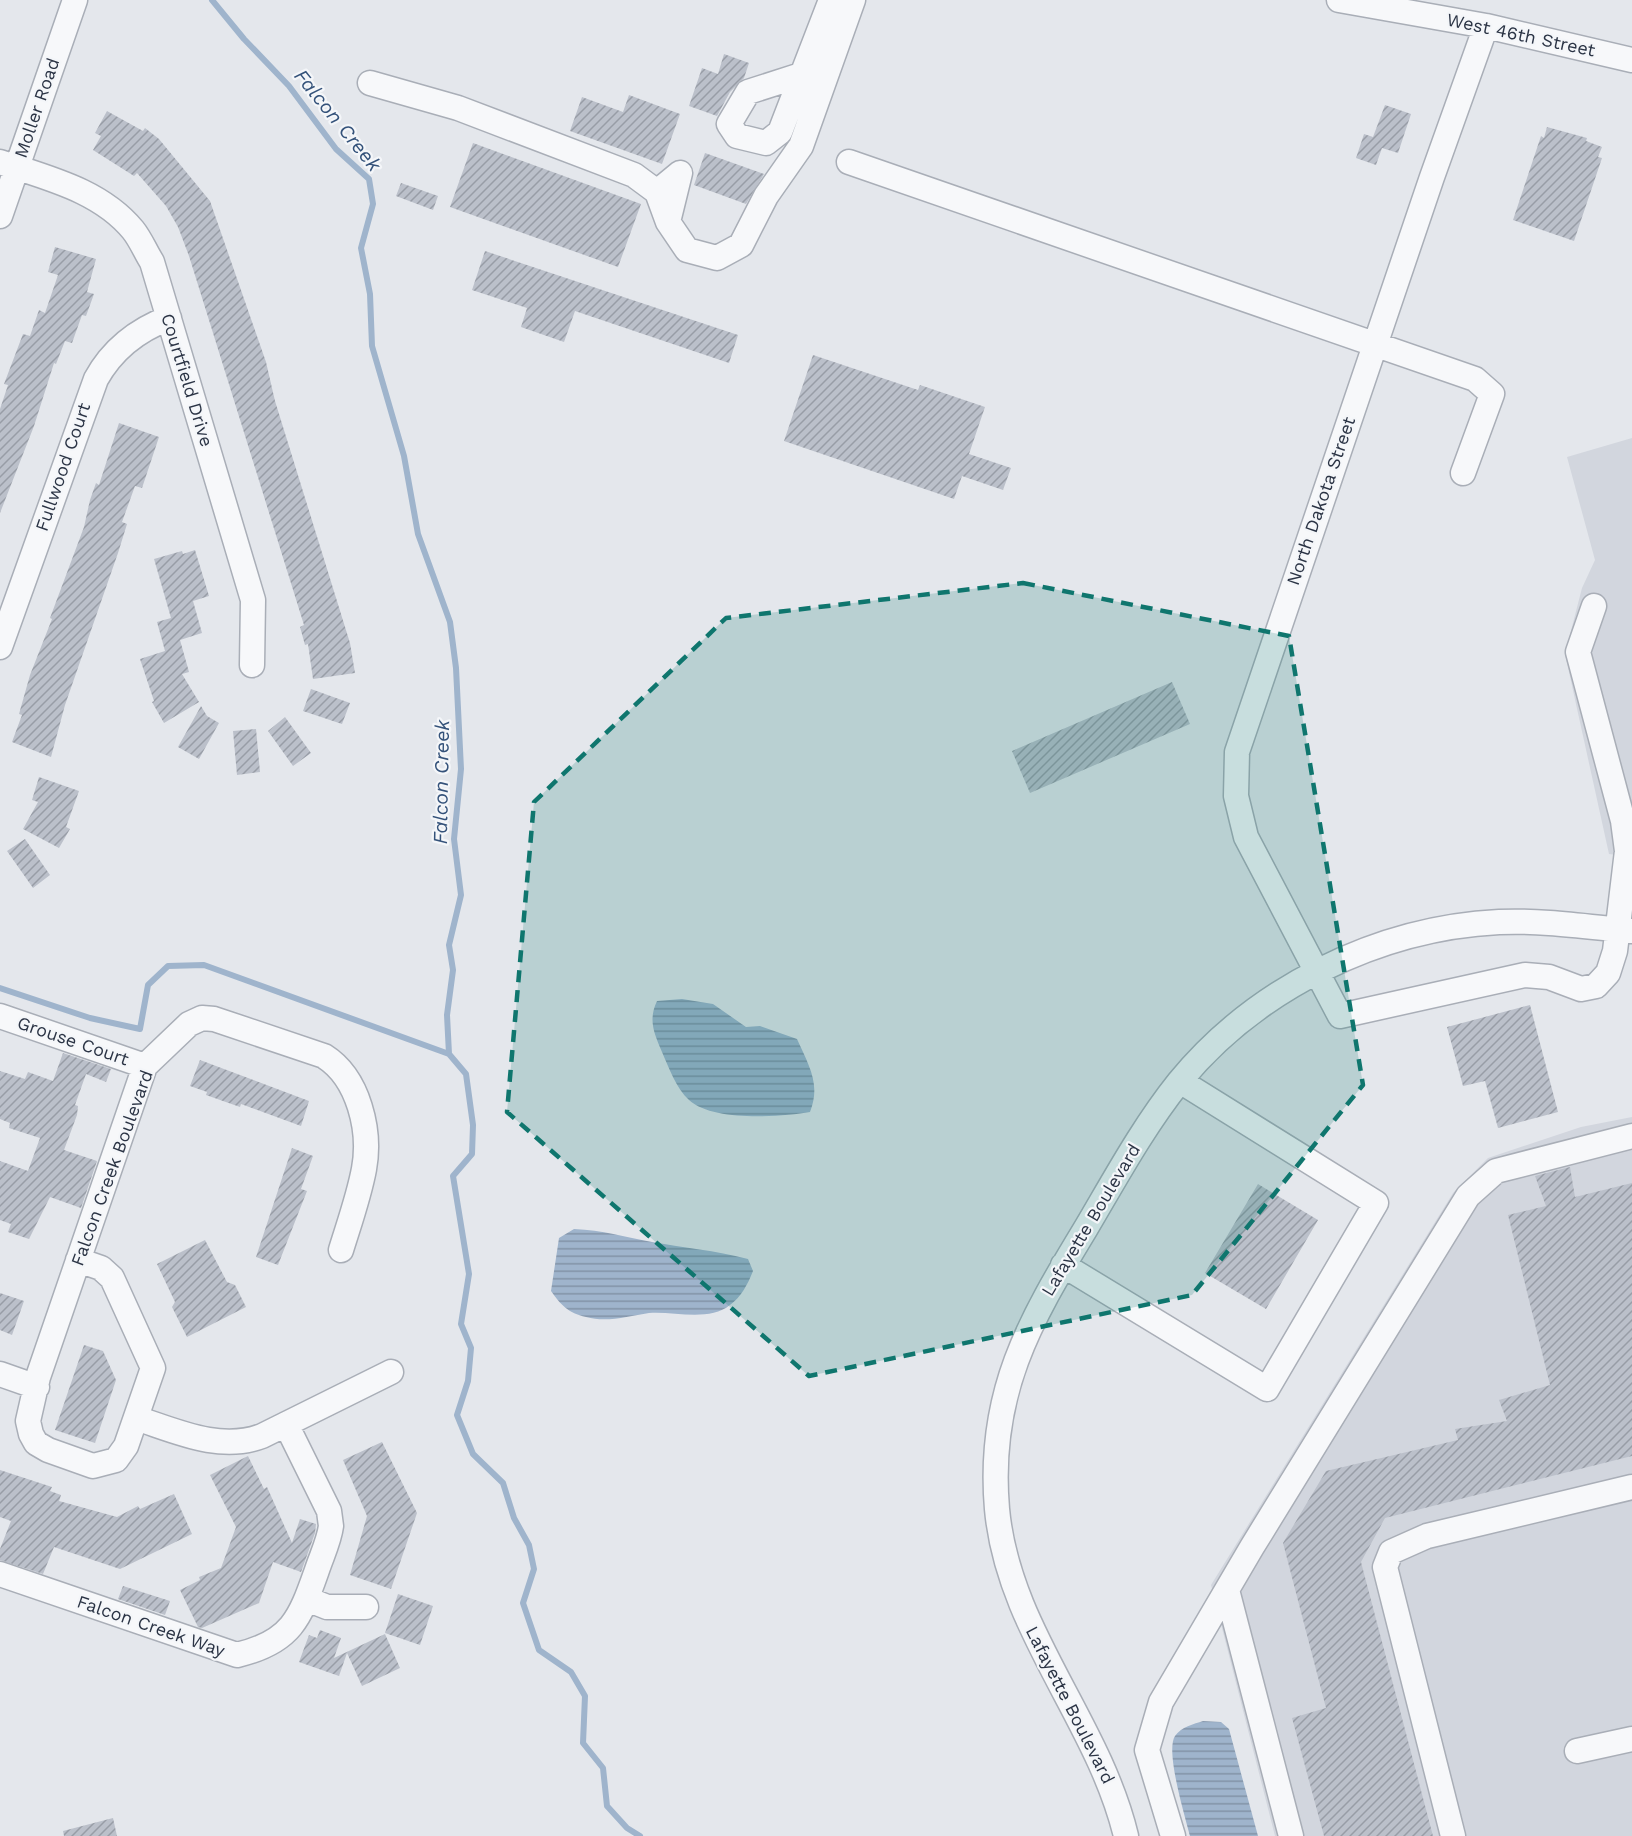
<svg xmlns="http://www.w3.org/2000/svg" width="1632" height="1836" viewBox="0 0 1632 1836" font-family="'Work Sans',sans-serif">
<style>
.built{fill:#d2d6de}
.water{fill:url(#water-rules)}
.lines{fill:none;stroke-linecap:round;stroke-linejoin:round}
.stream{stroke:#9fb4cc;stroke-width:6}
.building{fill:url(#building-hatch)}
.minor-casing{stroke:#a9aeb7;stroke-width:27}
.minor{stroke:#f7f8fa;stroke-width:24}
.marked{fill:#0f766e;fill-opacity:0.2;stroke:#0f766e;stroke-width:4.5;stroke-dasharray:12 8;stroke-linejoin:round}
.labels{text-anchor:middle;stroke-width:4.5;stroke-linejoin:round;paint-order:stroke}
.street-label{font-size:18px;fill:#2b3445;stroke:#f4f6f9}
.water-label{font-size:20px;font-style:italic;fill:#34527a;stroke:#f4f6f9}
</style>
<defs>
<pattern id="water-rules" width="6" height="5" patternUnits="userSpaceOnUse" patternTransform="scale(1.5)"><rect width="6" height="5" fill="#9fb4cc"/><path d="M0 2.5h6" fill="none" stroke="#8293a7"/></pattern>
<pattern id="building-hatch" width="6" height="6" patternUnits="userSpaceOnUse" patternTransform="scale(1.5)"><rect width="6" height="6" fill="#bbc0ca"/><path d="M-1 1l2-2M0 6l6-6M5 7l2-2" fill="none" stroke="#989da6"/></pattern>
</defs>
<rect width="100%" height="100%" fill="#e4e7ec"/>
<path class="built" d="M1632,438V857L1609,854L1565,654L1582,588L1595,560L1567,457Z
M1632,1117V1836H1275L1211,1585L1453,1193L1488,1158L1581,1127Z"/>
<path class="water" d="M682,999L713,1004L746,1027L760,1026L797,1039C809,1066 821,1084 810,1112C780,1117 713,1122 689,1100C676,1088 669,1068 662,1052C654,1033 648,1020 657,1001Z
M574,1229C603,1230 624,1237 652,1242C685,1248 714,1250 748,1259L753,1271C748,1284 741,1297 730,1305C709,1322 674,1311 649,1313C628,1316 607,1323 586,1317C568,1313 561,1305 551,1291L559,1238Z
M1203,1721L1221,1722L1229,1729L1258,1836H1190C1185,1816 1165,1751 1175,1736C1181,1727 1194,1724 1203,1721Z"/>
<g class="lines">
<path class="stream" d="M212,0L244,39L289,86L336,149L369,179L373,204L361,248L370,294L372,346L404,456L418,534L450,622L456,668L461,769L454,839L461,895L449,945L453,970L447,1015L449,1054L466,1074L473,1125L472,1154L453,1176L469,1274L461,1324L471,1348L468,1381L457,1415L473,1454L503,1483L514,1518L529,1545L534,1569L523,1603L539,1650L571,1672L585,1696L583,1743L603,1768L607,1806L627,1828L640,1836
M0,988L90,1018L140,1029L148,985L168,966L204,965L449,1054"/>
</g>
<path class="building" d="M724,54L749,63L744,78L730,92L717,116L689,106L702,68L718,74Z
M629,95L680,114L662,164L570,131L582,97L623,112Z
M1385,105L1411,114L1398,153L1382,148L1376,165L1356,158L1364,134L1373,137Z
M107,111L143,131L145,128L159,139L210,201L266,362L275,401L350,643L355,673L313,679L308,644L305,645L300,627L304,625L189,256L178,227L166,206L137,173L134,176L93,150L101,136L95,133Z
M1547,127L1587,138L1586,141L1602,147L1598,157L1602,158L1574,241L1513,220L1541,136L1544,138Z
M473,143L641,204L618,267L450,207Z
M705,153L764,174L746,204L694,185Z
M401,183L438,196L433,210L396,196Z
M55,247L96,259L87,292L94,294L86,316L82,315L72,343L65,341L56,364L54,363L34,426L0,513V409L8,385L4,384L23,334L30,336L39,310L45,313L58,275L48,272Z
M485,251L738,335L729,363L575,311L564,342L521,327L527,308L472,290Z
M813,355L918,390L920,385L985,407L969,454L1011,468L1003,490L962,476L954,499L784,441Z
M119,423L159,437L142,488L135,486L122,522L127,524L118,553L65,705L51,757L12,742L22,715L19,714L30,675L52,619L50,618L84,527L90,500L96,483L99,485Z
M195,550L209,596L193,601L202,633L180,640L189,672L182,674L199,702L164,723L152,702L154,701L140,659L165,651L157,622L171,618L154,559L182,551L183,554Z
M1172,682L1190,724L1030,793L1012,751Z
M311,689L350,703L342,724L303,711Z
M201,706L207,716L219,723L199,759L178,747Z
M285,717L311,753L293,766L268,731Z
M256,729L260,772L237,775L233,731Z
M39,777L79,791L66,827L70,829L59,848L23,829L38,802L32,800Z
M25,839L50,875L33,888L7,851Z
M1530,1005L1558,1112L1498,1128L1485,1081L1463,1086L1447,1027Z
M63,1053L111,1069L106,1082L86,1074L75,1105L78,1106L77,1115L64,1150L97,1161L81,1208L50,1197L29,1239L8,1232L11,1224L0,1220V1161L28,1171L40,1138L9,1128L10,1123L0,1119V1071L25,1079L28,1072L53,1081Z
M200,1060L309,1101L301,1126L241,1104L240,1107L206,1095L207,1092L190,1086Z
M292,1148L313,1156L301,1189L307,1191L278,1265L256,1257Z
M1570,1167L1575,1197L1632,1183V1456L1385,1518L1361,1562L1433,1836H1324L1292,1718L1326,1708L1283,1543L1326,1471L1458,1440L1455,1429L1507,1421L1499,1400L1550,1385L1508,1215L1546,1206L1535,1176Z
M1258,1184L1318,1220L1266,1309L1205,1273Z
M205,1240L227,1282L235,1285L246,1307L187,1337L172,1307L175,1302L157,1264Z
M0,1293L24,1301L12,1335L0,1330Z
M84,1345L103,1351L116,1380L95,1443L55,1430Z
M382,1442L417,1513L391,1589L350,1575L367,1516L343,1460Z
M248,1456L264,1489L267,1487L292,1543L300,1519L316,1524L315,1533L301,1572L273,1562L259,1603L202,1628L198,1627L180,1590L200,1580L199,1577L221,1568L236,1527L210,1475Z
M0,1470L52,1487L50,1491L61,1495L59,1501L117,1517L138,1506L140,1509L174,1494L192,1534L120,1569L54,1547L43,1574L0,1560V1549L11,1521L0,1517Z
M123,1586L170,1601L165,1615L118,1599Z
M398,1594L433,1606L420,1645L385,1633Z
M320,1630L341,1638L334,1658L385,1634L400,1668L362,1686L347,1653L339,1676L299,1662L309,1635L317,1638Z
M113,1818L117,1836H64L63,1831Z"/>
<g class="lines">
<defs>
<path id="minor" d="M1339,0L1486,26L1632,60
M1486,26L1432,177L1237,752L1236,796L1246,837L1340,1016L1525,975L1549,977L1581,989L1596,986L1608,973L1615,951L1627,851L1623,821L1578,652L1594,606
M804,74L748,92L729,124L737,136L766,143L780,132L831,0
M370,83L458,108L634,175L657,192L668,222L687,250L717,258L741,245L766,196L801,146L853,0
M0,162C47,178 100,190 133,230C141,240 145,251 152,262L253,600L252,665
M849,162L1475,379L1492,394L1463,473
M657,192L680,173L668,222
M0,216L75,0
M0,647L96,379C112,350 137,330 169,318
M0,1016L145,1066
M78,1260L101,1268L112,1278L153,1368L126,1446L116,1460L93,1466L48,1450L36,1443L31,1434L28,1421L38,1377L145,1066L189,1024L202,1018L214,1019L324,1056C359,1078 371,1131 364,1169C359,1196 349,1224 341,1250
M1063,1265L1267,1389L1376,1203L1180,1081
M0,1374L37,1387
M136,1418C176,1431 220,1452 262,1436L391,1372
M0,1574L237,1655C292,1642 300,1618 317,1570C322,1555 329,1541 331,1526L329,1511L286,1424
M1227,1590L1291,1836
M307,1599L327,1607H366
M1577,1751L1632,1739
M1126,1836C1098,1720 1008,1630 997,1509C987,1394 1029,1322 1086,1228C1115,1179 1143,1127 1179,1082C1256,988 1378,928 1499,922C1544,920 1588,927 1632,931
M1173,1836L1147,1750L1161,1702L1252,1547L1468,1196L1496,1171L1632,1136
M1453,1836L1385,1567L1391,1552L1427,1536L1632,1487"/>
</defs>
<use href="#minor" class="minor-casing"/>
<use href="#minor" class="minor"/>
</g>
<path class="marked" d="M1023,583L1289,636L1363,1085L1192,1295L809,1376L507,1112L534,802L726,618Z"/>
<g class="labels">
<g class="street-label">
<text transform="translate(1521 35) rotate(12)" y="6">West 46th Street</text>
<text transform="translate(37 108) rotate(-71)" y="6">Moller Road</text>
<text transform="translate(187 380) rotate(73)" y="6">Courtfield Drive</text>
<text transform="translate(63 467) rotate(-71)" y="6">Fullwood Court</text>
<text transform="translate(1321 501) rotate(-71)" y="6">North Dakota Street</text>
<text transform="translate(73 1041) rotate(19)" y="6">Grouse Court</text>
<text transform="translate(112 1168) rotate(-70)" y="6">Falcon Creek Boulevard</text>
<text transform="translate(1091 1220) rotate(-59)" y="6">Lafayette Boulevard</text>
<text transform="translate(151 1626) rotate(19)" y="6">Falcon Creek Way</text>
<text transform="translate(1070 1705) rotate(63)" y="6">Lafayette Boulevard</text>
</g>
<g class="water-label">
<text transform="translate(338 120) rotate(51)" y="7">Falcon Creek</text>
<text transform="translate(441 782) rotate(-89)" y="7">Falcon Creek</text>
</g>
</g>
</svg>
